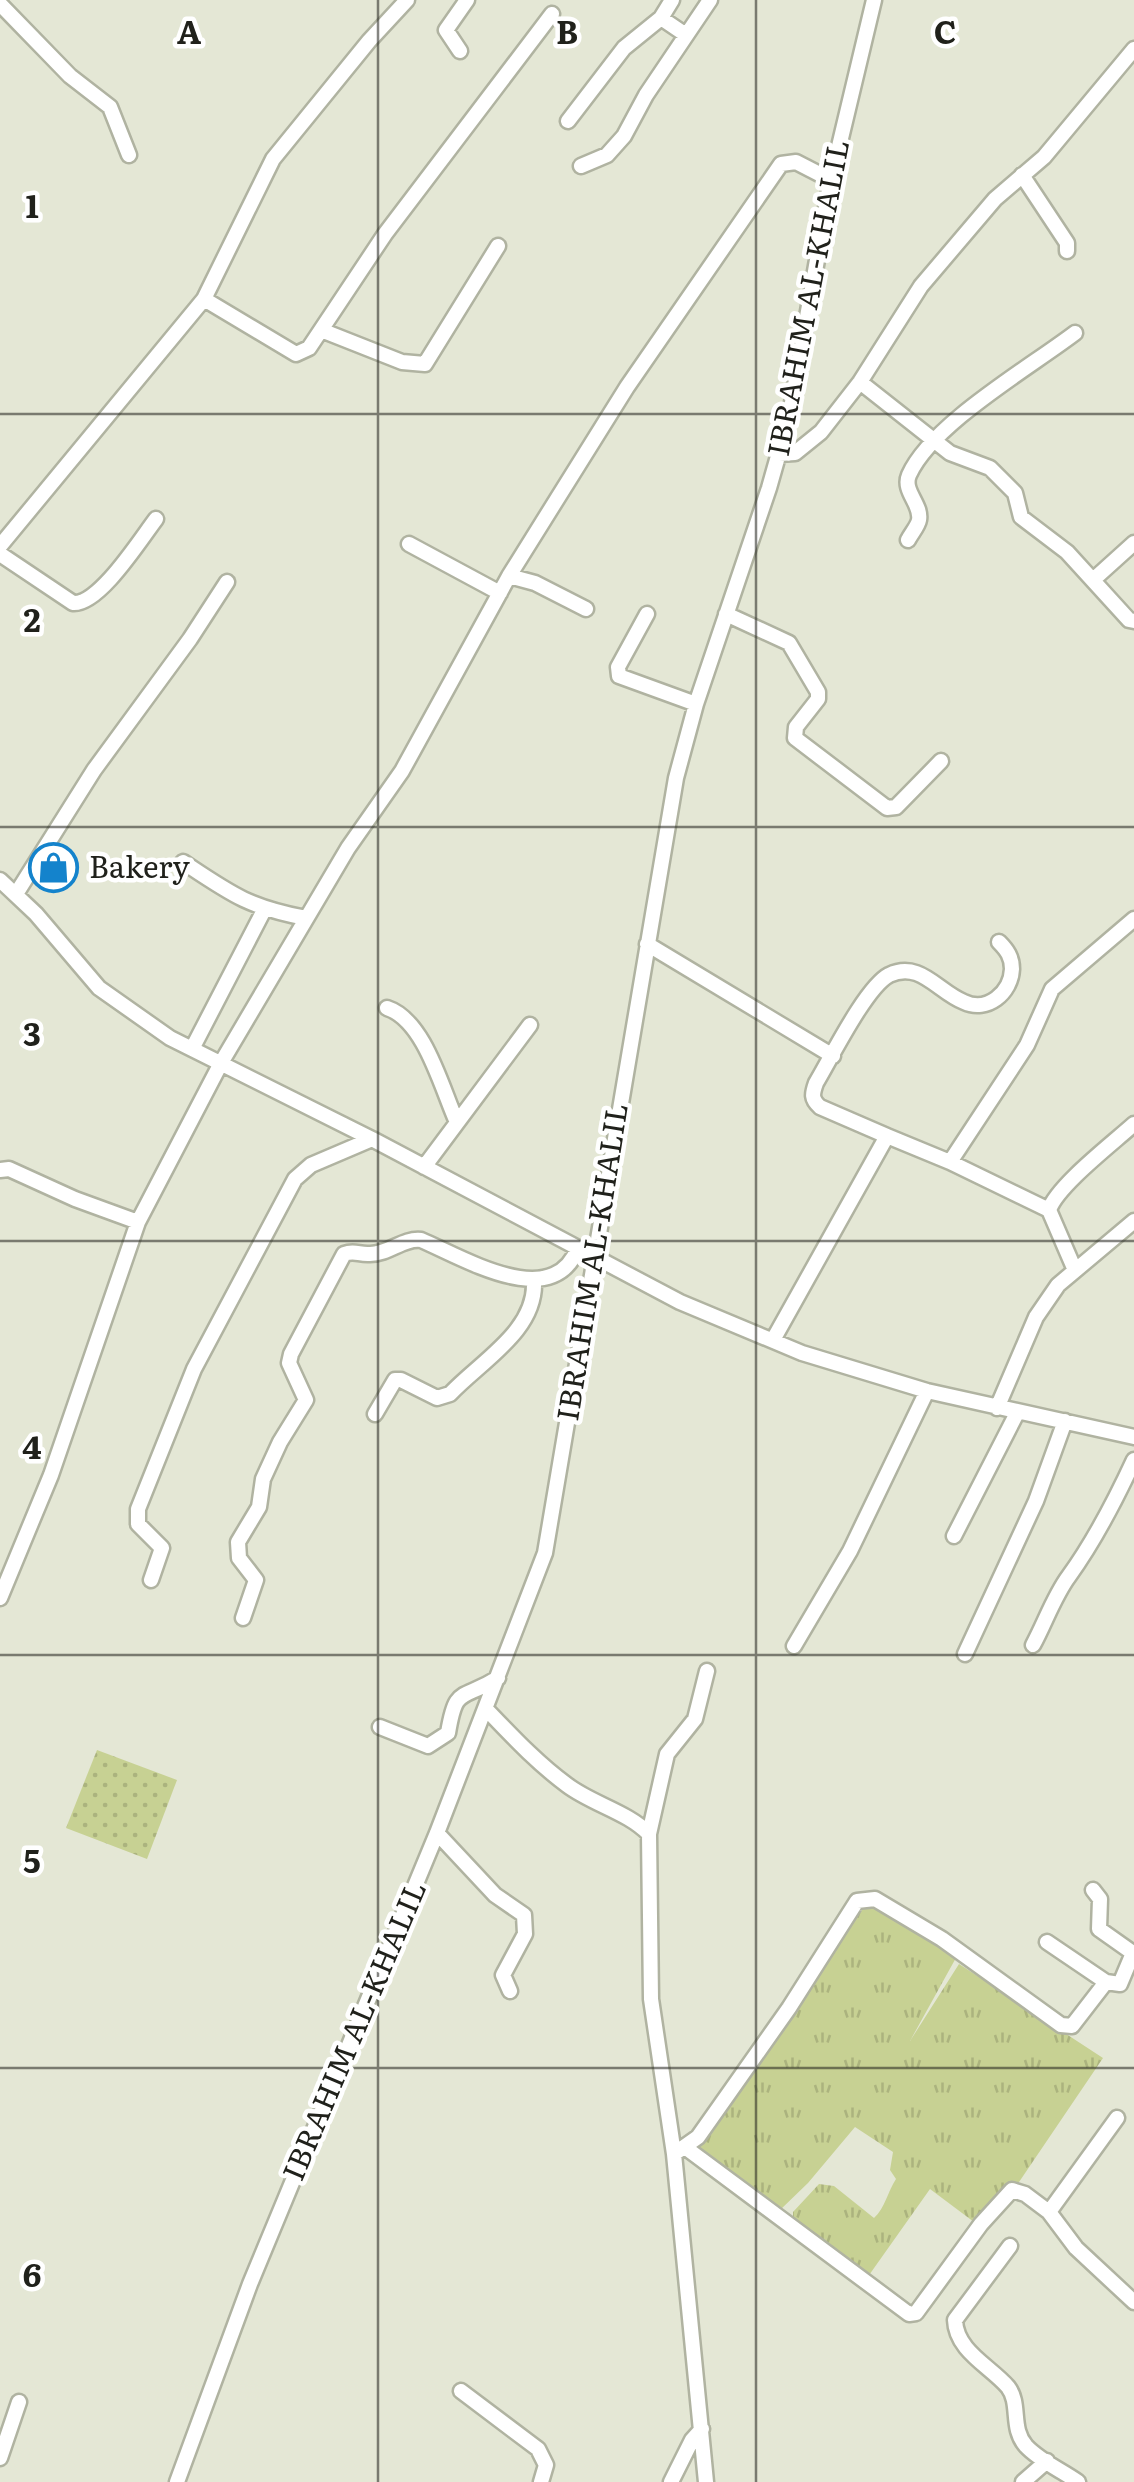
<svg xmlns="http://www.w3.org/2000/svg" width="1134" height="2482" viewBox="0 0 1134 2482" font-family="Literata,serif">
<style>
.grass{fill:url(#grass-dots)}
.park{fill:url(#park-tufts)}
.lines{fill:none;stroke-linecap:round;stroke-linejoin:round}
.minor-casing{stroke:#b0b3a1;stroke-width:19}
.minor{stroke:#fff;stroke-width:14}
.grid{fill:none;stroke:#20211b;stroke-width:2.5;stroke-opacity:0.55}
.labels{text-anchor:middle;stroke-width:9;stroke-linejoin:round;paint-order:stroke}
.street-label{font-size:30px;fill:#20211b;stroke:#fff}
.poi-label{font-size:30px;fill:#20211b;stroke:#fff;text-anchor:start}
.grid-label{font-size:32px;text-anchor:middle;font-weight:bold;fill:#20211b;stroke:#fff;stroke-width:9;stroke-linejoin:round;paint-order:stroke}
</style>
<defs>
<pattern id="grass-dots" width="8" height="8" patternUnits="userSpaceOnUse" patternTransform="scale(2.5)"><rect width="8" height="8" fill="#c7d193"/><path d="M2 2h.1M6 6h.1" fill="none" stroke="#abb37e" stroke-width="1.8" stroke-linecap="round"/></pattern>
<pattern id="park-tufts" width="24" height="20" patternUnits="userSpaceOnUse" patternTransform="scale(2.5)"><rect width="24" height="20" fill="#c7d193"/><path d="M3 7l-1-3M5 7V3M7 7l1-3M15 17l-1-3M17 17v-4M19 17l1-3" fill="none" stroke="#abb37e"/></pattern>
</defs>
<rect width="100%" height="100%" fill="#e4e7d5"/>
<path class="grass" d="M97,1750L177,1780L147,1859L66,1828Z"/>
<path class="park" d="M867,1903L957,1956L910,2041L959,1964L1103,2058L1017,2185L974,2222L930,2189L867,2278L793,2219V2212L819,2184L834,2186L874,2218C885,2208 888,2191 896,2179L890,2170L893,2152L855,2127L808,2183L779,2211L696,2147Z"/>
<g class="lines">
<defs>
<path id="minor" d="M0,4L70,76L110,107L129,155
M661,18L686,35
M460,51L446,30L467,0
M568,121L624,48L661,18L672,0
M581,166L607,155L624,136L646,95L710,0
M1022,175L1067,243V251
M204,299L296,354L309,348L385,234L552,14
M321,330L402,362L425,364L498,246
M860,382L950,453L990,468L1015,493L1021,517L1067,552L1129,620L1134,621
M779,454L795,453L821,432L860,382L921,286L995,199L1044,157L1134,49
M908,540C911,534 918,526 919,520C922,504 902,491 909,475C932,424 1029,368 1075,333
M409,544L500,593
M0,546L204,299L273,159L369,41L407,0
M0,554L73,603C99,605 140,540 156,519
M509,576L535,583L586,609
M1093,580L1134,543
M647,614L618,667L619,676L696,704
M726,614L789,643L818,692V699L796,727L795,738L887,808L896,807L941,761
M183,862C231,894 248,907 306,918
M0,880L36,914L99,988L170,1038L372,1139L680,1302L802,1353L927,1391L1134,1437
M16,894L94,770L190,639L227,582
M647,944L833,1056
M387,1008C424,1020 441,1086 456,1120
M192,1049L264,910
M887,1136L950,1162L1027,1045L1052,989L1134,919
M950,1162L1049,1210
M424,1167L530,1025
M0,1170L9,1169L75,1199L138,1222
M1074,1268L1049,1210C1057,1186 1113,1143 1134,1124
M773,1340L887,1136L820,1107C811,1099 812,1094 816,1083C831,1058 866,987 889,975C920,960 938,992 964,1002C987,1013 1011,993 1012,969C1012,957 1007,950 999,942
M997,1408L1036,1317L1058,1285L1134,1221
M375,1414L395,1380H401L437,1398L450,1394C481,1361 536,1331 534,1282
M954,1536L1017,1413
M151,1580L162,1548L138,1524V1509L194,1369L295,1179L311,1165L372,1139
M0,1598L51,1475L138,1222L221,1063L348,848L402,771L509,576L627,387L781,164L796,162L831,180
M243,1618L256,1580L239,1558L238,1542L259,1507L263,1479L280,1442L306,1400L289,1363L291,1354L344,1254C355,1250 359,1255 370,1254C389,1254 403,1238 421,1240C464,1258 552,1313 578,1248
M1033,1645C1045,1623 1054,1596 1069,1576C1095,1540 1115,1501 1134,1460
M794,1646L850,1551L927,1391
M965,1654L1036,1501L1065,1421
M486,1709C512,1736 537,1763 567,1785C592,1804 628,1812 649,1834L651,1999L674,2154L706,2482
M380,1727L428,1746L448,1733C456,1685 461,1701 498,1678
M437,1833L495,1895L524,1915L525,1934L503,1975L510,1991
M649,1834L667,1754L695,1719L707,1671
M1093,1890L1100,1899L1099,1929L1133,1953L1120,1984L1106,1982
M1117,2118L1049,2212L1076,2248L1134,2302
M686,2148L909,2314L916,2313L981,2224L1012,2190L1025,2194L1049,2212
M674,2154L698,2137L789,2008L857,1901L875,1899L942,1939L1061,2025L1072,2026L1106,1982L1047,1942
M1010,2246L955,2320C956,2351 990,2366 1008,2387C1021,2404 1010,2428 1026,2446C1040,2461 1061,2470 1078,2482
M461,2391L538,2449L546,2465L541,2482
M0,2458L19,2402
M177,2482L250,2284L437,1833L545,1553L676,778L696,704L769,488L790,414L831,180L874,0
M671,2482L692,2440L702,2429
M1023,2482L1047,2461"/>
</defs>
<use href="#minor" class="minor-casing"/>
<use href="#minor" class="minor"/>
</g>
<path class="grid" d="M378,0V2482M756,0V2482M0,414H1134M0,827H1134M0,1241H1134M0,1655H1134M0,2068H1134"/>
<defs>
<symbol id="shop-ring" viewBox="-11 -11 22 22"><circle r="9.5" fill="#fff" stroke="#1483cc" stroke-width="1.5"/><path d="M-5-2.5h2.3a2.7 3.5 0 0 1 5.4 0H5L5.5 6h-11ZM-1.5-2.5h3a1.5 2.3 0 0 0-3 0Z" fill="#1483cc"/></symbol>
</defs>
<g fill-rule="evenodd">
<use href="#shop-ring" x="26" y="840" width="55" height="55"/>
</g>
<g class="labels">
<g class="street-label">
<text transform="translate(809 298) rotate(-79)" y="10">IBRAHIM AL-KHALIL</text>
<text transform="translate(593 1262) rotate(-81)" y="10">IBRAHIM AL-KHALIL</text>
<text transform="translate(355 2031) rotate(-67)" y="10">IBRAHIM AL-KHALIL</text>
</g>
<g class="poi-label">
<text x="89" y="878">Bakery</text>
</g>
</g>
<g class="grid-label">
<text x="189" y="44">A</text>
<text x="567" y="44">B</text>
<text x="945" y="44">C</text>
<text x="32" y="218">1</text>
<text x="32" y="632">2</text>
<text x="32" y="1046">3</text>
<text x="32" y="1459">4</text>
<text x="32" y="1873">5</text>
<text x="32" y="2287">6</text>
</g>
</svg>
